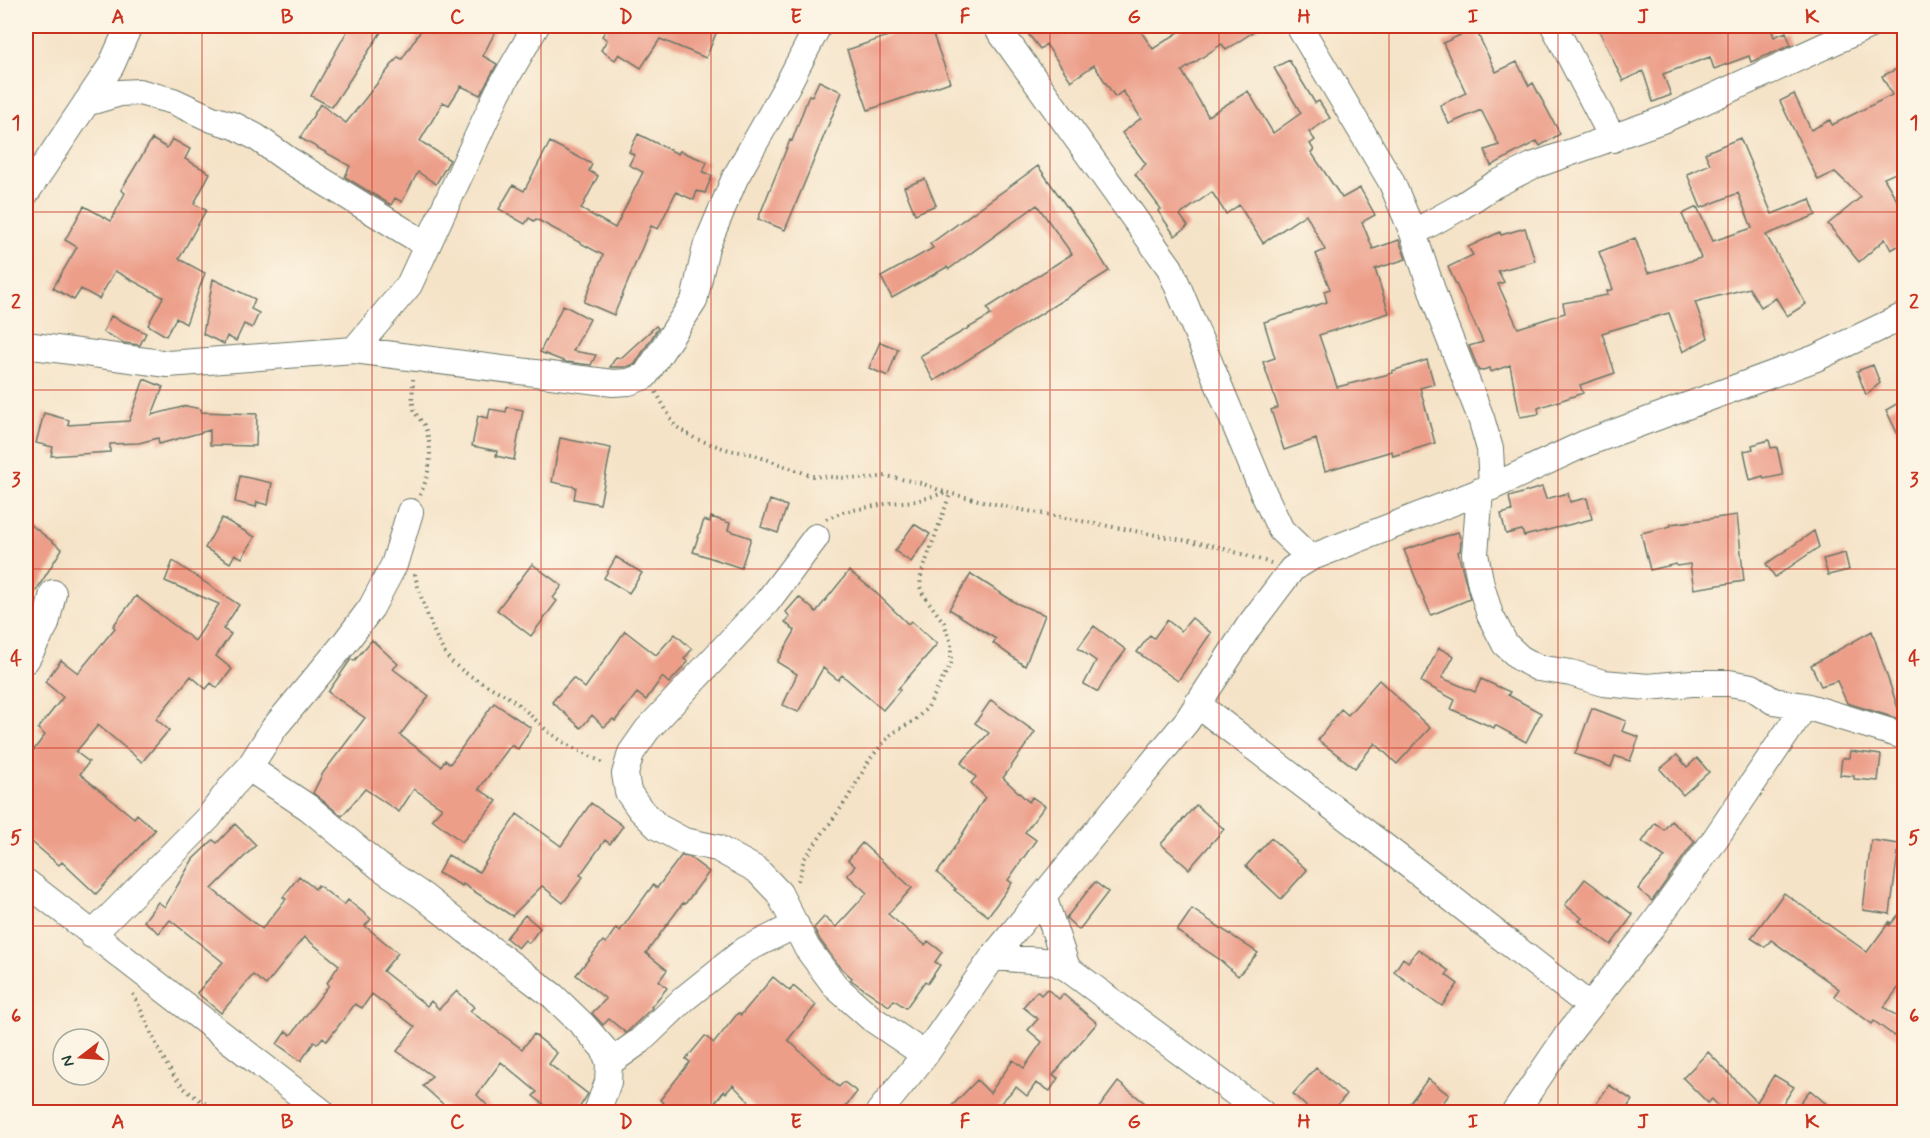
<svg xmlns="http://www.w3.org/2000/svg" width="1930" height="1138" viewBox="0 0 1930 1138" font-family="Mynerve,sans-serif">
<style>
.building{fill:#ec9e89}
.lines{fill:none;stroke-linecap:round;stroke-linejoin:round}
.minor-casing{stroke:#6a7768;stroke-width:28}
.path{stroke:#6a7768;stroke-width:4;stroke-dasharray:1.5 4.5;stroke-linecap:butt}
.minor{stroke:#fff;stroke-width:26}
.grid{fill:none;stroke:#c8321e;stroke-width:1.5;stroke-opacity:0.55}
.neatline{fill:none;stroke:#c8321e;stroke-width:2}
.grid-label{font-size:20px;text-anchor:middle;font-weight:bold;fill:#c8321e}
</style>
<rect width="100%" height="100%" fill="#fcf5e5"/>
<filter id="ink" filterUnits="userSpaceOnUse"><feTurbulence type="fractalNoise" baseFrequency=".0167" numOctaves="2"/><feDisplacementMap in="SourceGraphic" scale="12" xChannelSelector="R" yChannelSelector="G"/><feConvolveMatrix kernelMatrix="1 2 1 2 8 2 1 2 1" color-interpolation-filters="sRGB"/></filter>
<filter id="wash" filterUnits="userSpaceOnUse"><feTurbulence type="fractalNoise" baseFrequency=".008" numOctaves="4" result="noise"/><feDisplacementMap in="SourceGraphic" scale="24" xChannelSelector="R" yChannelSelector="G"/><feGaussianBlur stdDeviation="1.35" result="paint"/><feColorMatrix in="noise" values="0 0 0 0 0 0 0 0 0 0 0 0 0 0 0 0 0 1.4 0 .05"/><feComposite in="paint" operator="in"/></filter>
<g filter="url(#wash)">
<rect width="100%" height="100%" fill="#f5e3c8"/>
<g id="blocks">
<path class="building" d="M350,26H385L332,107L311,96Z
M424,26H498L483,56L497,64L480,95L461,86L449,105L443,102L420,141L450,160L436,184L418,172L402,202L395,198L391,205L345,177L350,166L300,138L320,104L346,123L398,57L402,59Z
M609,26H719L706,58L660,39L641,68L619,54L615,60L601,50L607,40L602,36Z
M917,26H930L950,82L868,110L847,50Z
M1022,26H1137L1153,49L1188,26H1262L1226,50L1222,44L1182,71L1208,116L1248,91L1273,133L1301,113L1274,68L1289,60L1315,103L1319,101L1330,118L1309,132L1315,140L1310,144L1314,150L1311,152L1342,198L1360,188L1375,215L1362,222L1373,249L1399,240L1406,259L1375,269L1389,313L1319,335L1337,387L1393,373L1392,371L1427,360L1434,384L1420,388L1435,443L1393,456L1392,451L1325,471L1316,439L1284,450L1271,410L1278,407L1263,362L1275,358L1264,322L1327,302L1324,291L1330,289L1316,254L1325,250L1306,214L1263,243L1239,205L1226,214L1212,192L1180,215L1188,226L1175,236L1158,211L1161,209L1135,174L1146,164L1122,133L1141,118L1123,91L1115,97L1094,65L1071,81L1046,44L1040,49Z
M1597,26H1770L1774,37L1786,32L1791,45L1751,62L1749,56L1714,69L1710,57L1663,74L1671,95L1653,102L1643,71L1623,81Z
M1475,28L1496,72L1517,62L1529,86L1533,83L1560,134L1540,146L1537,141L1491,166L1485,150L1499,145L1481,110L1449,124L1440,105L1466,93L1443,43Z
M1905,65V169L1884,178L1905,214V242L1891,250L1885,239L1859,262L1828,224L1861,197L1835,172L1818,180L1780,101L1794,94L1811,130L1830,120L1832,125L1892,95L1882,76Z
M819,81L842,92L785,230L758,219L790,140L792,141L809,95L812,96Z
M638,134L678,154L680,151L707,162L703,172L712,176L705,193L697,191L694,200L676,192L658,229L651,226L614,315L584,302L603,255L536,219L534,221L529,218L525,224L499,209L513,185L524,191L550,142L592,164L589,171L598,176L581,209L615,228L643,172L629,165L634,155L629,152Z
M1740,138L1772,214L1810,199L1816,215L1766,235L1806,304L1787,316L1776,298L1761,307L1749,288L1695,302L1708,338L1683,352L1669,313L1602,333L1615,373L1580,385L1583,393L1538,408L1539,414L1520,417L1510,365L1491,372L1490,368L1479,371L1469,346L1483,342L1448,267L1473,255L1468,247L1500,232L1501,235L1525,228L1535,261L1498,271L1504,282L1498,284L1518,328L1565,313L1563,303L1608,295L1607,291L1613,289L1599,252L1635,238L1648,273L1701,258L1682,214L1697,207L1713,241L1752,228L1738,193L1701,208L1687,174L1710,164L1705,153Z
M152,139L167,148L172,139L190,149L185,159L210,173L194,204L206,210L179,259L205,273L186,324L176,318L166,336L148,325L163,297L115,271L99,299L81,289L74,300L53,288L77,247L65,240L84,206L111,221L125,193L121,190Z
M1038,166L1086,234L1109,271L934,381L920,356L991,315L987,308L1072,254L1037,205L949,269L947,267L892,298L881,277L933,248L930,244Z
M925,179L936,205L915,214L904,187Z
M213,279L255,299L251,309L259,313L252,328L244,324L236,341L227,336L224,344L203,334Z
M563,305L590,319L573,351L596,355L591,365L566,362L540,352Z
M111,316L146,333L140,345L124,343L103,332Z
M656,326L658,328L635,364L626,367H610L616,357L621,358Z
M880,342L898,349L888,376L869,368Z
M1873,365L1880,383L1866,395L1857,371Z
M144,379L163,387L152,415L186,406L201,409V412L257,414L256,446L210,445V430L159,444L158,438L139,443L110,444V452L51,456L53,447L36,443L44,413L69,420L68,425L129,421Z
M1905,399V449L1886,410Z
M507,407L523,410L514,460L496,456L497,451L472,446L478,416L488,418L490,409L506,412Z
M560,438L611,448L600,504L574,499L576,487L552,482Z
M1769,440L1771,448L1777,447L1783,475L1764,479L1763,476L1750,480L1744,451L1753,449L1752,445Z
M240,476L272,483L268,505L257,502L256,507L235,502Z
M1542,487L1546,499L1568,493L1570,502L1587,498L1592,519L1524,536L1522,530L1506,534L1501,514L1512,511L1509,497Z
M770,500L787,506L778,533L761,527Z
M1737,515L1744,581L1694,589L1690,564L1677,566L1676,564L1650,570L1641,533L1671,526V524Z
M711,517L730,523L728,530L751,538L741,568L693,552L704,520L710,522Z
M222,518L255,537L242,558L235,554L230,563L205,548Z
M26,521L62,549L26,607Z
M914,524L930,534L911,562L895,551Z
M1814,531L1819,547L1775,577L1766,564Z
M1458,532L1461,541L1460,551L1458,552L1470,599L1431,615L1404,550Z
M1845,553L1849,570L1828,575L1823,559Z
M616,557L642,573L629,593L604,578Z
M173,561L239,605L223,629L231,634L216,656L232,669L217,688L211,683L206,689L191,676L156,719L169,730L142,762L98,725L76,752L89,762L80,774L134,818L137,814L155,830L96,894L62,862L59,865L26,837V760L45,735L38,729L63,697L45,682L61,660L78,673L115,628L113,626L136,596L195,641L219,604L165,581Z
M532,564L562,586L553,598L557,601L531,636L497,610Z
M849,571L872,589L908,624L911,621L937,644L898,689L900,690L883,710L842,675L838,680L823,668L798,712L783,705L797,674L777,662L795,631L785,622L790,617L786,612L799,597L816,612Z
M971,574L1016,603L1045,615L1025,666L993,643L996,639L949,609Z
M1192,618L1211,633L1178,681L1137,652L1150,635L1154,638L1167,620L1181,631Z
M1094,626L1126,650L1108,674L1098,692L1084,684L1096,661L1078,648Z
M625,631L656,655L675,634L692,649L684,659L688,662L669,683L662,677L646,700L637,693L615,721L613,719L604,727L592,715L581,728L552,702L573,678L585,688Z
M1872,631L1882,661L1902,720L1847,703L1837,681L1821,686L1811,665Z
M372,640L398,664L393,669L429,696L400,735L441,766L445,760L450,764L494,703L531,728L518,749L511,745L479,789L497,801L462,842L432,819L442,808L414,789L399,812L365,789L342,816L313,793L323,773L365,718L328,692L351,659L354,661Z
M1439,648L1454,656L1442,678L1475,692L1481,679L1510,692L1508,695L1541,713L1526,742L1495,725L1494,728L1451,709L1455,700L1421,682Z
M1379,680L1430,728L1397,764L1375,743L1355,768L1318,740L1341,709L1348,715Z
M991,700L1035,732L1003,778L1029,802L1032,797L1045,806L1025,832L1036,840L1008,880L1012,883L988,916L954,890L956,889L937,873L946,861L985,797L971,783L976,777L961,763L989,733L975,723Z
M1592,708L1626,721L1622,731L1639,737L1630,761L1615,756L1611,767L1575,754Z
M1850,751L1881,755L1878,781L1854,779V776L1840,775L1842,758H1849Z
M1677,755L1687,767L1697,758L1709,772L1683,795L1660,769Z
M591,803L623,826L610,844L605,840L580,875L583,877L563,903L542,886L512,916L463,884L462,886L438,873L448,855L479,872L517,814L561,846Z
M1196,805L1224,829L1189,869L1161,844Z
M1671,821L1695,841L1652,901L1638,889L1665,857L1642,842L1655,823L1664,830Z
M235,824L256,845L212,889L262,929L286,899L283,897L299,876L315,889L318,885L344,905L348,900L371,919L365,926L398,953L383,971L427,1006L431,1001L439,1009L457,991L474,1007L470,1011L522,1049L534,1034L557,1053L549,1064L588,1094L576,1113H555L533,1096L537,1092L501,1062L477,1095L495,1113H453L423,1086L432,1076L397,1051L415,1027L372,994L362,1008L355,1004L327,1041L323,1037L317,1044L314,1042L301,1061L277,1044L286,1031L291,1035L329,985L327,983L339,965L304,937L266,985L253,975L221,1013L197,993L223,962L170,920L159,933L144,921L158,902L165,907L193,859L213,840L217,843Z
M1271,838L1307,870L1281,899L1246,866Z
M1871,840L1899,844L1890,914L1863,910Z
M862,843L912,888L888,914L925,945L928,941L942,952L935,962L940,965L928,983L925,981L906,1008L894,1000L889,1006L851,980L852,978L839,966L820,940L814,928L824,917L836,927L867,893L847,875L855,866L848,860Z
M681,856L689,857L709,872L685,904L683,903L646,953L667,970L659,981L667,988L651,1007L652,1008L626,1033L609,1019L603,1025L592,1013L606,999L576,975L603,941L606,943L616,928L620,931L653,885L657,888Z
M1585,879L1633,915L1611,945L1579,921L1582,918L1565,905Z
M1095,882L1108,892L1079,930L1066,918Z
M1784,893L1867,952L1890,921L1889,926L1905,907V979L1884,1007L1905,1022V1044L1874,1021L1872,1024L1834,996L1839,989L1771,940L1765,947L1751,938Z
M1192,909L1258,953L1238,976L1219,959L1177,931Z
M525,915L540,928L529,943L525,940L518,948L506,938Z
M1418,949L1449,971L1446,975L1458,984L1442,1006L1394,972L1403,958L1408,962Z
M773,977L790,991L793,986L816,1005L788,1040L839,1087L844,1082L857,1092L840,1113H760L733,1085L726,1093L724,1091L707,1113H676L660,1100L690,1062L686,1059L705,1036L714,1043L738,1013L741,1015Z
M1047,989L1059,999L1063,994L1097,1023L1053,1075L1058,1078L1050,1091L1036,1083L1027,1096L1016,1087L991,1113H945L977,1080L990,1093L1013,1060L1024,1068L1042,1042L1028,1030L1038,1019L1023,1007L1037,991L1041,995Z
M1708,1052L1757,1102L1774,1075L1794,1087L1777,1113H1725L1712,1099L1708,1103L1683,1078Z
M1316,1068L1346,1095L1331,1113H1313L1293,1094Z
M1428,1079L1449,1095L1435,1113H1402Z
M1118,1082L1145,1103L1138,1113H1095Z
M1609,1085L1632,1100L1624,1113H1590Z
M1810,1090L1837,1113H1809L1799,1104Z"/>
</g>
</g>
<g filter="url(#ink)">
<use href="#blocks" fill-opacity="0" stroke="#6a7768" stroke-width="1.5"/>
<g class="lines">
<defs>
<path id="minor" d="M996,26L1170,268L1264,494L1281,530L1310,558
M1299,26L1391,181L1413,233L1440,314L1481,418L1490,449L1492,487
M1554,26L1613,139
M86,103L120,93L139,92L173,101L212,119L235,126L256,137L287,159L427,245
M26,193L111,66L129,26
M1413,233L1462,206L1494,185L1532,166L1665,119L1868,26
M26,345L168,364L354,350L613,383L629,382L645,376L694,301L706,247L735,178L788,84L818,26
M354,350L409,285L498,92L536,26
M1480,491L1475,554L1481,585L1490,615L1505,644L1520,658L1538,668L1571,673L1603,683L1648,687L1692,683H1729L1752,687L1773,701L1805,706L1904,736
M816,537L767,602L647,730L631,753L625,774L628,792L640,809L658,827L684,841L717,848L757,870L779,893L807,948L836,987L871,1018L925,1055
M26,660L46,624L53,593
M1197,704L1410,866L1590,1006
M249,768L309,808L380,867L423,896L467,931L553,996L583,1025L604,1049L609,1063L608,1082L597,1112
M26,882L322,1112
M1043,896L1067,968
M92,935L209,817L232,786L249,768L274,728L344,644L371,608L394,565L410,512
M993,957L1055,962L1067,968L1261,1112
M609,1063L640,1041L685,998L745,950L796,925
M879,1112L925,1055L993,957L1187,721L1249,626L1292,569L1310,558L1492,487L1584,444L1816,358L1904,316
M1515,1112L1568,1034L1645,936L1711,845L1805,706"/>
</defs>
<use href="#minor" class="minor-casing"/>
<path class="path" d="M413,379C413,389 411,402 415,412C417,417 423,422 425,427C434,451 430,473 420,495
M656,392L675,426L696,439L729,450L752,454L812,476L865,479L886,476L921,483L944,492L1012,508L1215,546L1271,563
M826,519L843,512L890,503L916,501L944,493
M415,574C418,592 436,641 446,655C462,676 490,685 511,699C525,709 533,718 545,729C563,744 585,753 605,764
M798,881L804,859L846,801L870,759L891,734L915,720L928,707L951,663V643L944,623L923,594L920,587L921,575L950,494
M133,994C150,1025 160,1063 184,1088C194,1097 208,1105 219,1112"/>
<use href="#minor" class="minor"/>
</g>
</g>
<path class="grid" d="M202,26V1112M372,26V1112M541,26V1112M711,26V1112M880,26V1112M1050,26V1112M1219,26V1112M1389,26V1112M1558,26V1112M1728,26V1112M26,212H1904M26,390H1904M26,569H1904M26,748H1904M26,926H1904"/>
<rect width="1930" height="1138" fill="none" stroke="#fcf5e5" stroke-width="66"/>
<g transform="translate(81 1057) rotate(253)"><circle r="28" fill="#fcf5e5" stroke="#a4ab9e" stroke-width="1.5"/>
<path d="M0-4.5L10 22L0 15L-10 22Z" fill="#c8321e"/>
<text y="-9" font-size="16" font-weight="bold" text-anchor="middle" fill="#1f3d34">N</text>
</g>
<rect x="33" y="33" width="1864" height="1072" class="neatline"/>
<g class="grid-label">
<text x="118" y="23">A</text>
<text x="287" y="23">B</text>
<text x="457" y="23">C</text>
<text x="626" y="23">D</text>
<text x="796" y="23">E</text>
<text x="965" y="23">F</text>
<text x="1134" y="23">G</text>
<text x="1304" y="23">H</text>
<text x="1473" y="23">I</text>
<text x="1643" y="23">J</text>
<text x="1812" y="23">K</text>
<text x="16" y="129">1</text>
<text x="1914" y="129">1</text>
<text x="16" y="308">2</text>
<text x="1914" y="308">2</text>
<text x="16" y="486">3</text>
<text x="1914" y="486">3</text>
<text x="16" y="665">4</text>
<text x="1914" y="665">4</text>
<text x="16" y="844">5</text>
<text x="1914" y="844">5</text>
<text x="16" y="1022">6</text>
<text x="1914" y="1022">6</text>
<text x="118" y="1128">A</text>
<text x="287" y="1128">B</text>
<text x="457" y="1128">C</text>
<text x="626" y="1128">D</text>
<text x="796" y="1128">E</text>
<text x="965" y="1128">F</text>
<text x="1134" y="1128">G</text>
<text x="1304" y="1128">H</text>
<text x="1473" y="1128">I</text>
<text x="1643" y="1128">J</text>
<text x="1812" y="1128">K</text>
</g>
</svg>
